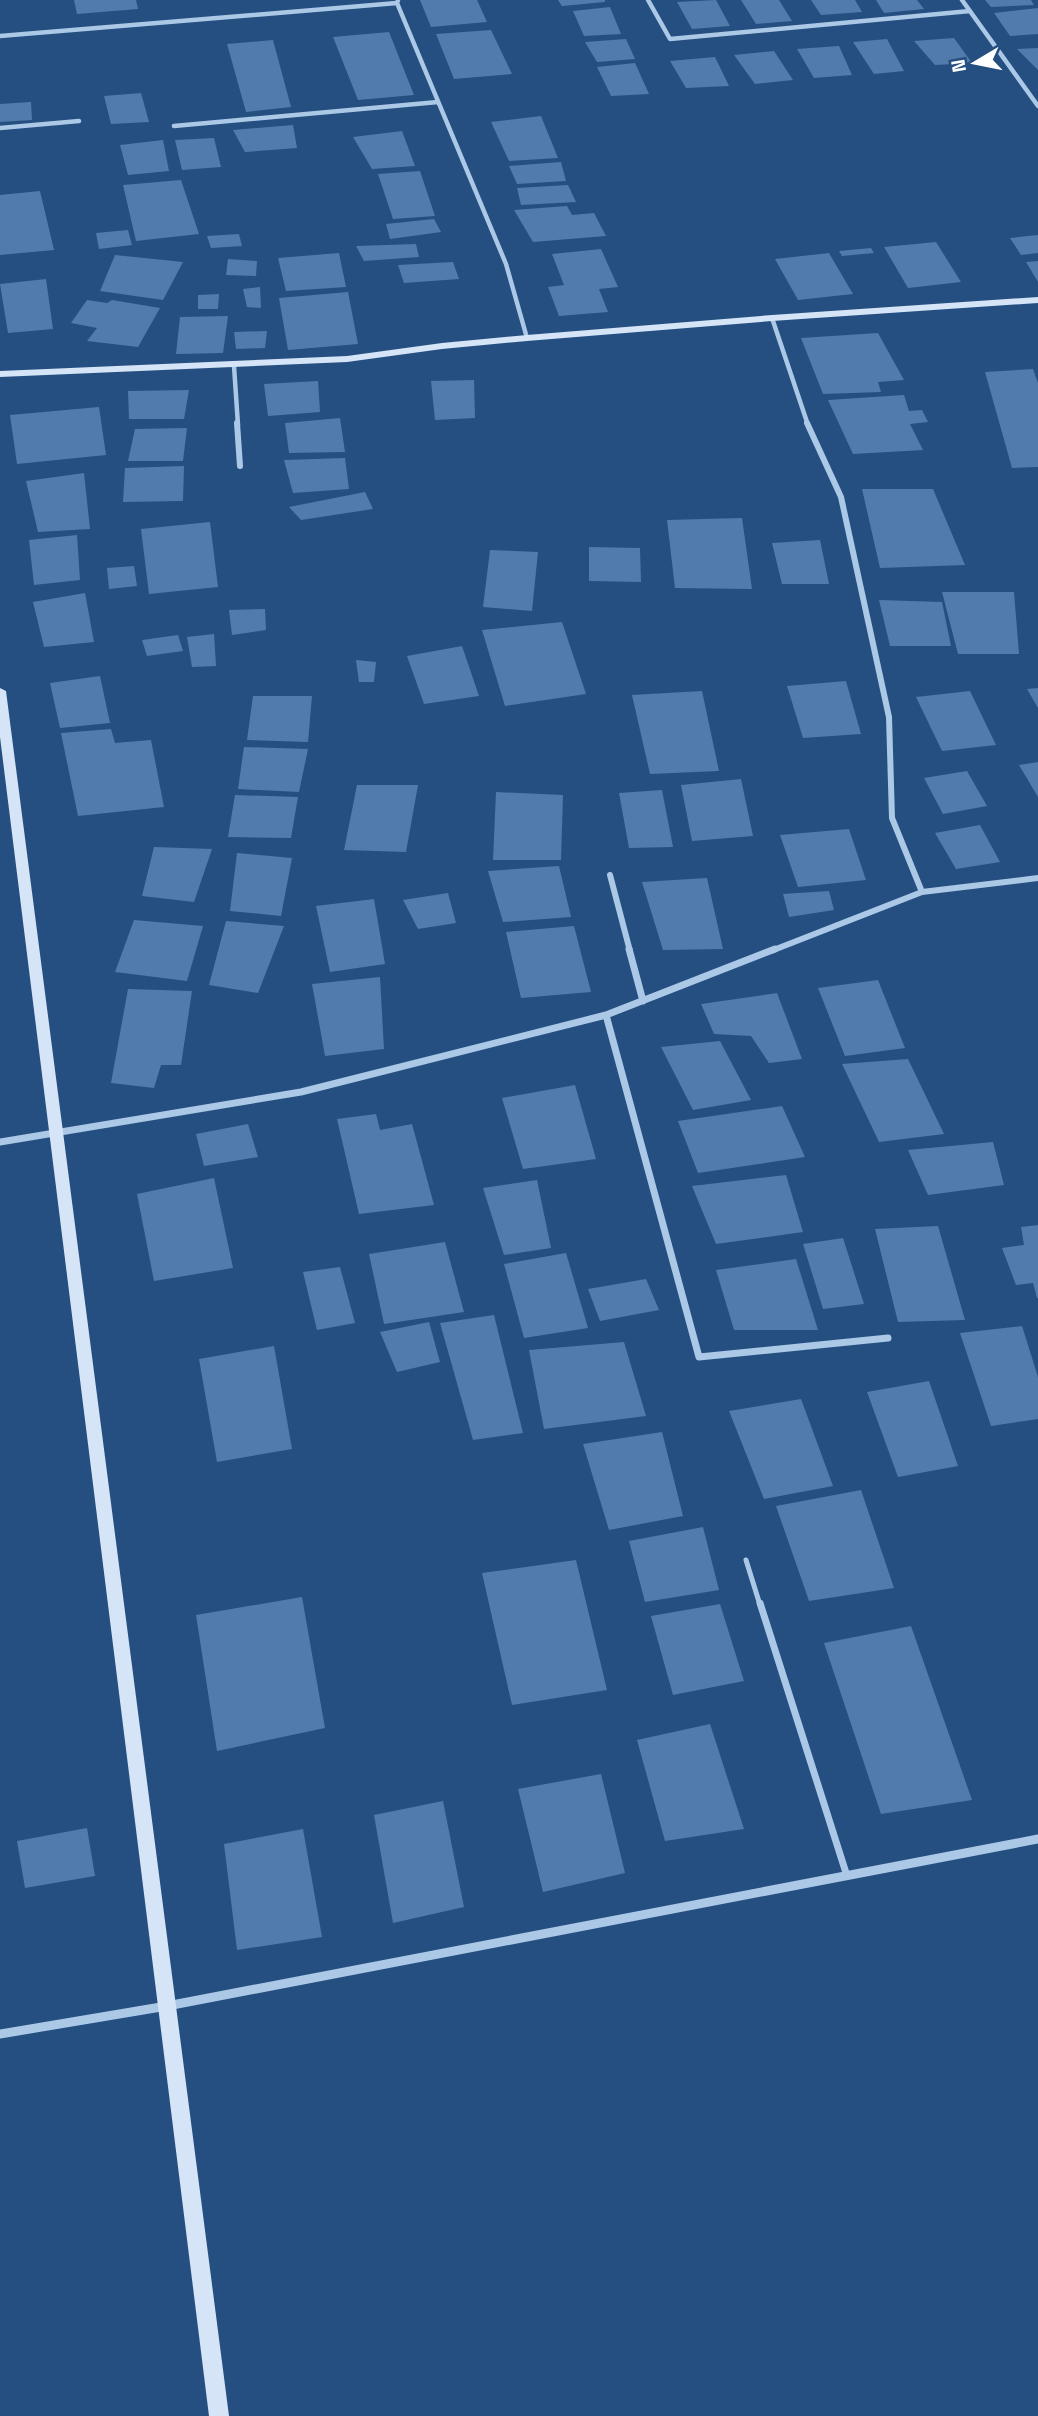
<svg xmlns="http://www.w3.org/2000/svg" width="1038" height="2416" viewBox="0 0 1038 2416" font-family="'Space Grotesk',sans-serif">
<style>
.building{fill:#517bab}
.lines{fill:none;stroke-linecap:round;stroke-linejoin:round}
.lane-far1{stroke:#abc8e6;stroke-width:5}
.lane{stroke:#abc8e6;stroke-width:7}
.street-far3{stroke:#abc8e6;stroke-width:4.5}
.street-far2{stroke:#abc8e6;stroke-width:6}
.street-far1{stroke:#abc8e6;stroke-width:7}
.street{stroke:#abc8e6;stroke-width:9}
.secondary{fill:#d5e4f6;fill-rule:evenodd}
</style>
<rect width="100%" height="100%" fill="#254f80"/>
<path class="building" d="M74,0H136L138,9L77,14Z
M420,0H477L487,22L431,27Z
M558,0H605V2L562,6Z
M716,0L730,26L692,29L677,2Z
M741,0H779L792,21L756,24Z
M811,0H855L862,12L821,15Z
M876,0H917L924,9L884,13Z
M985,0H1031L1034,5L991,7Z
M610,7L621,34L584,36L573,11Z
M1038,8V34L1010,36L994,13Z
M491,30L512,74L454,79L436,34Z
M389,32L414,95L358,100L333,37Z
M954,38L972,63L935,65L914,41Z
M626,39L635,59L597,62L585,42Z
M887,39L904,71L874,74L853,42Z
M273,40L291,107L246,112L227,44Z
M839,46L852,75L814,78L797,49Z
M1038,48V70L1017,49Z
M774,51L793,80L755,84L734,55Z
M715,57L729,86L686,88L670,61Z
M635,63L649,94L611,96L597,67Z
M141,93L149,122L111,124L104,96Z
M31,102L32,120L0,122V104Z
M541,116L558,158L509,161L491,122Z
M293,125L297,148L245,152L233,130Z
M402,131L415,166L372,169L353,137Z
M214,138L221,167L182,170L175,140Z
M163,140L169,171L128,175L120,145Z
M561,162L566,181L517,184L509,166Z
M420,171L435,216L393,219L378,174Z
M181,180L199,234L136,241L123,185Z
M568,185L576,202L521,205L517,188Z
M40,191L54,250L0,255V195Z
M567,206L572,215L594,213L606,236L533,242L514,210Z
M434,219L441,232L390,239L386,224Z
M128,230L132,245L99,249L96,233Z
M239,234L242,246L211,248L207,236Z
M1038,235V253L1021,255L1010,238Z
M936,242L961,282L908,288L884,247Z
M416,244L419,257L364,261L356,246Z
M871,248L874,253L842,256L839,251Z
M601,249L618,287L599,289L608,312L559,316L548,287L564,285L552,254Z
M339,253L346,287L286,291L278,258Z
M829,253L853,294L798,300L775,259Z
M115,255L183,262L163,300L100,291Z
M228,259L257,261L256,276L226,275Z
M1038,261V282L1026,262Z
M453,262L459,279L404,283L398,265Z
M46,279L53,329L8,333L0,284Z
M260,287L261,308L247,307L243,289Z
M348,292L358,344L288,350L279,298Z
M219,294L218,309H198V295Z
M87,300L107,303L112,300L160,308L138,347L87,341L97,328L71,323Z
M228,316L223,353L176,354L180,317Z
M267,331L265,348L236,349L234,332Z
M878,333L904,380L878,382L881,392L823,394L801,338Z
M1033,369L1038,383V467L1012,468L985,372Z
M474,380L475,418L435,420L431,381Z
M318,381L320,412L268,416L264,384Z
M189,390L184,419H129L128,391Z
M904,395L909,411L922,410L928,422L910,424L923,450L853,454L828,400Z
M99,407L106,455L17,464L10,415Z
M340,418L345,452L289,453L285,423Z
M187,428L183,461H128L135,429Z
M345,458L349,489L293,493L284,460Z
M184,466L183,501L123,502L125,468Z
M84,473L90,529L38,532L26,481Z
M862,489H933L965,565L880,568Z
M365,492L373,509L301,520L289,507Z
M742,518L752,589L675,588L667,520Z
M210,522L218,587L149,594L141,529Z
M77,535L80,580L34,585L29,540Z
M820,540L829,584H782L772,543Z
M589,547L640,548L641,582L589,581Z
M490,550L538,552L532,611L483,607Z
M134,566L137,586L109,589L107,568Z
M942,592H1014L1019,654H958Z
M85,593L94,642L44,647L33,602Z
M879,600L942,602L951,646H890Z
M265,609L266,630L232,635L229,610Z
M562,622L586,694L505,706L482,630Z
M214,634L216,666L192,667L187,637Z
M178,635L183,651L147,656L142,640Z
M462,646L479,696L424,704L407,656Z
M356,660L376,662L374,682H359Z
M100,676L110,723L60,728L50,683Z
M846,681L861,734L803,738L787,686Z
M1038,688V708L1027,689Z
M702,691L719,771L650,774L632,695Z
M970,691L996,745L942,751L916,697Z
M253,696H312L308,742L247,740Z
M111,729L115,743L151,740L164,807L78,816L61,733Z
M244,747L308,749L299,792L238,789Z
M1038,762V797L1019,765Z
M967,771L987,806L943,814L924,778Z
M741,779L753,836L692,841L681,785Z
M357,785H418L406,852L344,850Z
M662,790L673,847L629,848L619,793Z
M496,792L563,795L561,860H493Z
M235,795L298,797L291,838L228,837Z
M980,825L1000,862L956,869L935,833Z
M849,829L866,880L798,887L780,835Z
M154,847L212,849L194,902L142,896Z
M237,853L292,858L281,916L230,911Z
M559,866L571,917L503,922L488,871Z
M707,878L723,949L663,950L642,882Z
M829,891L834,910L789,917L783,894Z
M448,893L456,923L418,929L403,900Z
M374,899L385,964L330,972L316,906Z
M134,920L203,926L187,981L115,972Z
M226,921L284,926L258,993L209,985Z
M574,926L591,992L521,998L506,932Z
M380,977L384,1049L325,1056L312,984Z
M878,980L905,1048L845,1056L818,988Z
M128,989L192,991L181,1065H161L154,1088L111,1083Z
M777,993L802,1059L769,1063L751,1036L714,1034L701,1004Z
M720,1041L751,1100L693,1110L661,1047Z
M908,1059L944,1134L879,1142L842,1064Z
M575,1085L596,1159L523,1169L502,1098Z
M782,1106L805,1157L698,1173L678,1121Z
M376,1114L380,1130L412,1124L434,1205L359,1214L337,1119Z
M248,1124L258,1157L204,1166L196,1134Z
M993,1142L1004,1185L928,1195L908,1150Z
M786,1175L803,1232L716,1244L692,1186Z
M214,1178L233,1268L154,1281L137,1194Z
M537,1180L551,1248L504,1255L483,1188Z
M1038,1225V1298H1037L1033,1283L1016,1285L1002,1248L1024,1245L1021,1227Z
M938,1226L965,1320L898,1322L875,1229Z
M843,1238L864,1304L823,1309L803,1244Z
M445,1242L464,1312L384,1324L369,1254Z
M566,1253L588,1328L524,1338L504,1264Z
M796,1259L818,1330H734L716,1270Z
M340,1267L355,1323L317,1330L303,1272Z
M646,1279L659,1310L600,1321L588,1289Z
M494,1315L523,1433L473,1440L440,1323Z
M429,1322L440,1362L397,1372L380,1332Z
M1022,1326L1038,1377V1419L991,1426L960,1333Z
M624,1342L646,1416L544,1429L529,1350Z
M274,1346L292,1449L217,1462L199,1359Z
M929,1381L958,1466L898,1477L867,1392Z
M801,1399L833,1486L764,1499L729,1411Z
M662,1432L683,1516L609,1530L583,1444Z
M861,1490L894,1588L809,1601L776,1506Z
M703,1527L719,1590L645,1602L629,1541Z
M576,1560L607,1690L512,1705L482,1573Z
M302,1597L325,1728L217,1751L196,1615Z
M720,1604L744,1681L673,1695L651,1616Z
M911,1626L972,1800L881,1814L824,1643Z
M710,1724L744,1829L665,1841L637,1740Z
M601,1774L625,1873L543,1892L518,1789Z
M443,1801L464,1907L393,1923L374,1815Z
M87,1828L95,1876L25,1888L17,1841Z
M303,1829L322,1937L237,1950L224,1844Z"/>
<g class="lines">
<path class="lane-far1" d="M746,1560L760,1605"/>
<path class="lane" d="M760,1603L847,1876"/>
<path class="street-far3" d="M648,0L670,39L970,11
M962,0L1038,106
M397,3L506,264L527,338
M0,36L397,3L398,0
M174,126L438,102
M0,128L79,121
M772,318L808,425
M234,366L238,425"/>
<path class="street-far2" d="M237,423L240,466
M807,423L841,497L889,717L892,818L922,892
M610,875L630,951
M771,951L922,892L1038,878"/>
<path class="street-far1" d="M629,949L643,1001
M606,1015L699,1357L888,1338
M0,1142L301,1092L606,1015L775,949"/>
<path class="street" d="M0,2034L167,2006L1038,1839"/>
<path class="secondary" d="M1038,297V303L772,321L527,341L442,349L347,362L0,377V371L347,356L442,343L527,335L772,315Z
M0,688L6,691L229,2416H209L0,737Z"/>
</g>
<g transform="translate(975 63) rotate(260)" stroke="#254f80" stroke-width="5" paint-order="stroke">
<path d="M0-5L12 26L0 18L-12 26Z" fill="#ffffff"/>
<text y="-10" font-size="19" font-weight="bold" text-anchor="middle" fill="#ffffff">N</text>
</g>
</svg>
